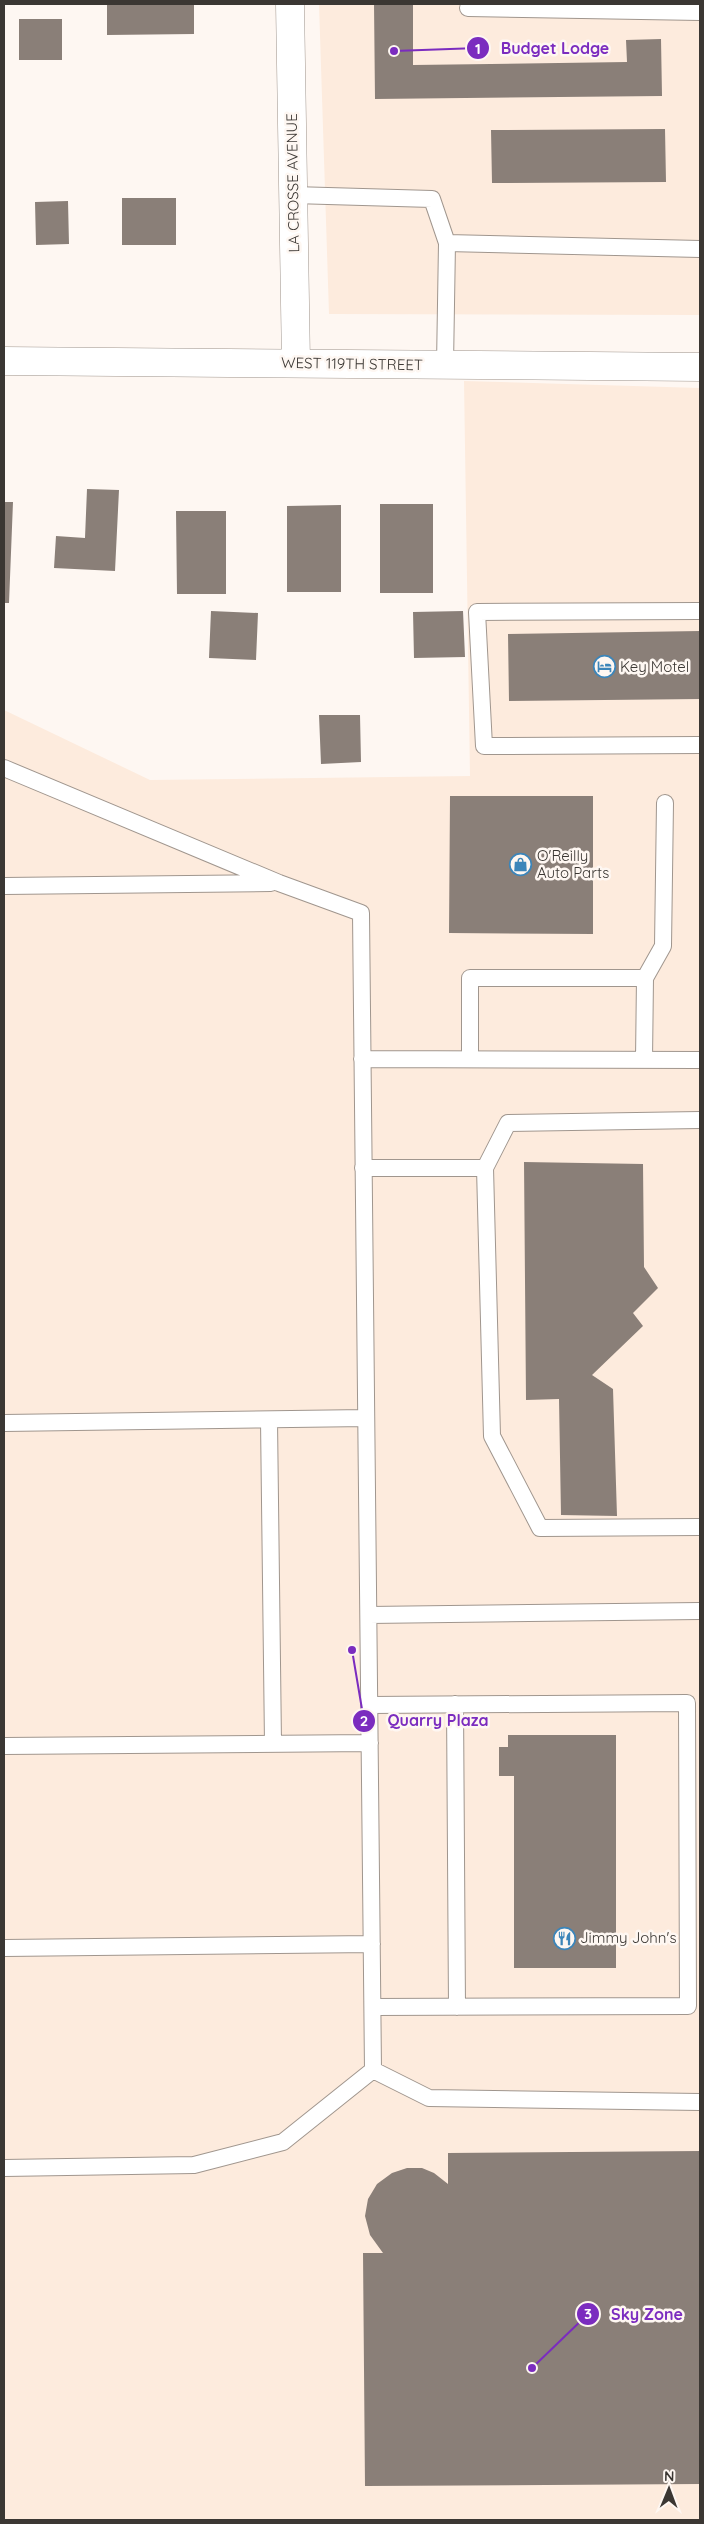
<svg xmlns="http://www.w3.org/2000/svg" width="704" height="2524" viewBox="0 0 704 2524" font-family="Quicksand,sans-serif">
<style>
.built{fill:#fdebdd}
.building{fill:#8a7f78}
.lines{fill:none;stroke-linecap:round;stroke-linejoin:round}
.service-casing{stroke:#a0968e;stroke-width:18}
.minor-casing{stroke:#a0968e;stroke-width:29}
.service{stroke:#fff;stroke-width:16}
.minor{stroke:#fff;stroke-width:28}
.labels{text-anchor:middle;stroke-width:5;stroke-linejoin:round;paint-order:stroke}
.street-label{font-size:15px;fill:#3b3733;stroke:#fef7f2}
.poi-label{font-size:15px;fill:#3b3733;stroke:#fef7f2;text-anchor:start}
.leader{fill:none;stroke:#7b2cbf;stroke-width:2}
.callout-dot{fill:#7b2cbf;stroke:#fef7f2;stroke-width:2}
.mark-label{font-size:15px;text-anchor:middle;font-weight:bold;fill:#fff}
.callout-label{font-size:16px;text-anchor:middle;font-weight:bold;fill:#7b2cbf;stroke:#fef7f2;stroke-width:5;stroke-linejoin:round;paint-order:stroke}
</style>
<rect width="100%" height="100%" fill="#fef7f2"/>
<path class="built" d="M319,4H700V315L329,314Z
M464,381L700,388V2520H4V710L150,780L470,776Z"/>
<path class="building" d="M107,4H194V34L107,35Z
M374,4H413V65L627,62L626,40L661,39L662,96L375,99Z
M19,19H62V60H19Z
M665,129L666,182L492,183L491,130Z
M122,198H176V245H122Z
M68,201L69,244L36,245L35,202Z
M87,489L119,490L115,571L54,568L56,536L85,538Z
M4,502H13L9,603H4Z
M380,504H433V593H380Z
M341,505V592H287V506Z
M176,511H226V594H177Z
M211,611L258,613L256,660L209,658Z
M463,611L465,657L414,658L413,612Z
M700,631V699L509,701L508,634Z
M319,715H360L361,762L321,764Z
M450,796H593V934L449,933Z
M524,1162L643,1164L644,1267L658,1288L633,1313L643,1326L592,1375L613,1389L617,1516L561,1515L559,1399L526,1400Z
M508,1735H616V1968H514V1776H499V1747H508Z
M700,2151V2484L365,2486L363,2253H383L370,2235L365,2216L368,2199L377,2184L392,2173L407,2168H422L434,2173L448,2184V2153Z"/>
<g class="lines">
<defs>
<path id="service" d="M468,8L700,12
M293,195L432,199L447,243
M445,365L447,243L700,249
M700,611L477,612L484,746L700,745
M4,768L279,883L361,913L373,2070L283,2142L194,2165L4,2168
M4,886L271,883
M362,1059L700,1060
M470,1059V978H645
M644,1060L645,978L663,946L665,803
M363,1168H485L492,1436L540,1528L700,1527
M485,1168L508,1123L700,1120
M269,1420L273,1743
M4,1423L366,1418
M369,1615L700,1611
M455,1704L457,2007
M370,1705L687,1703L688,2006L373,2007
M4,1746L370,1743
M4,1948L372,1944
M373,2070L429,2098L700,2102"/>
<path id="minor" d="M290,4L296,363
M4,361L700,367"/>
</defs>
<use href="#service" class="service-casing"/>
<use href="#minor" class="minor-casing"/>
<use href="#service" class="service"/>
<use href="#minor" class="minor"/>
</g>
<defs>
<symbol id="hotel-ring" viewBox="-11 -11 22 22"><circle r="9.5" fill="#fef7f2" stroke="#3c85b9" stroke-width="1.5"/><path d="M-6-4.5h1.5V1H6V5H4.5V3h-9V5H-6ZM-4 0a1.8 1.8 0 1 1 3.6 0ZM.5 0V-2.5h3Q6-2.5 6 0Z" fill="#3c85b9"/></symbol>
<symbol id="shop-ring" viewBox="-11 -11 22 22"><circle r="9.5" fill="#fef7f2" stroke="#3c85b9" stroke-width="1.5"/><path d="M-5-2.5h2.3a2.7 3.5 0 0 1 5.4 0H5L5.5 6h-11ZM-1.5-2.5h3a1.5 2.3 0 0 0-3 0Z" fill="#3c85b9"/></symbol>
<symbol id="restaurant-ring" viewBox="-11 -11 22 22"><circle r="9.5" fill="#fef7f2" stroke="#3c85b9" stroke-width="1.5"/><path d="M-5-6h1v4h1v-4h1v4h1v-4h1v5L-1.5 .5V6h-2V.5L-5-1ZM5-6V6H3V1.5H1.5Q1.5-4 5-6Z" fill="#3c85b9"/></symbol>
</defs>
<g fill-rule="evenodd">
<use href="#hotel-ring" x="592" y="654" width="25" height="25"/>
<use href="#shop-ring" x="508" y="852" width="25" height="25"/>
<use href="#restaurant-ring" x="552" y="1926" width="25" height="25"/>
</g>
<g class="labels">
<g class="street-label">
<text transform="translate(293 183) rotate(-91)" y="5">LA CROSSE AVENUE</text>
<text transform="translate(352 364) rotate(1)" y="5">WEST 119TH STREET</text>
</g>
<g class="poi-label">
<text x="620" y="672">Key Motel</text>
<text x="537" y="861">O'Reilly<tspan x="537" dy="17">Auto Parts</tspan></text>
<text x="580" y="1943">Jimmy John's</text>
</g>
</g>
<path class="leader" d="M394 51L478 48M352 1650L364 1721M532 2368L588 2314"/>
<g class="callout-dot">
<circle cx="394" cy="51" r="5"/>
<circle cx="352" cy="1650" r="5"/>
<circle cx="532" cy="2368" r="5"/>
<circle cx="478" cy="48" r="12"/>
<circle cx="364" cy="1721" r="12"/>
<circle cx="588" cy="2314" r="12"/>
</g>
<g class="mark-label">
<text x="478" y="54">1</text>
<text x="364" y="1726">2</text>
<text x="588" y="2319">3</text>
</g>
<g class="callout-label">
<text x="555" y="54">Budget Lodge</text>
<text x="438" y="1726">Quarry Plaza</text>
<text x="647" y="2320">Sky Zone</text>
</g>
<rect width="704" height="2524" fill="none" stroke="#3b3733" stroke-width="10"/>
<g transform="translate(669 2489) rotate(1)" stroke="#fef7f2" stroke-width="4" paint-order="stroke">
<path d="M0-4L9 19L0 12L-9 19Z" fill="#3b3733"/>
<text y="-8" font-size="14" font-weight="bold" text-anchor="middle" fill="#3b3733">N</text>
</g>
</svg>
